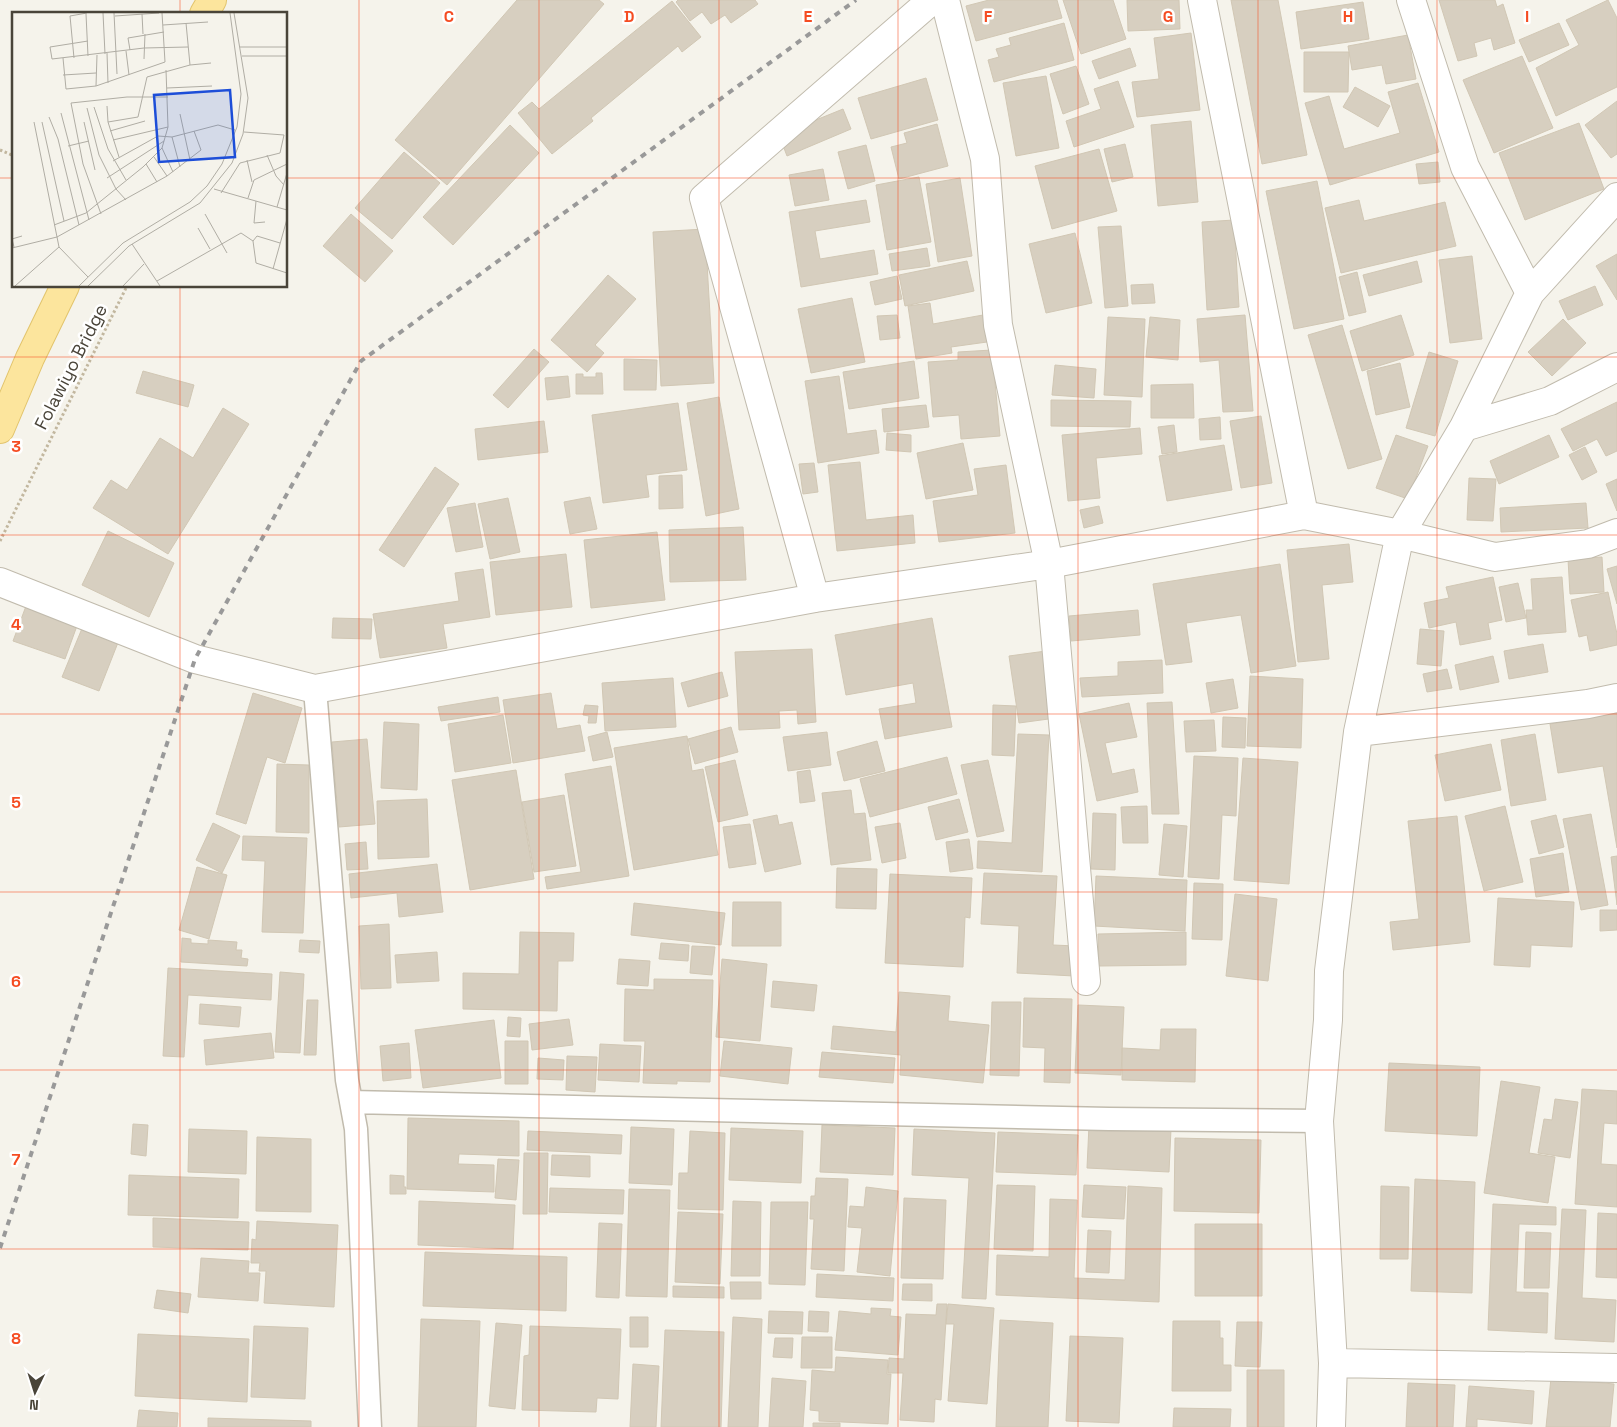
<svg xmlns="http://www.w3.org/2000/svg" width="1617" height="1427" viewBox="0 0 1617 1427" font-family="'Space Grotesk',sans-serif">
<style>
.building{fill:#d7cfc0;stroke:#d1c7b4}
.lines{fill:none;stroke-linecap:round;stroke-linejoin:round}
.lane-casing{stroke:#c1bbad;stroke-width:25}
.street-casing{stroke:#c1bbad;stroke-width:30}
.primary-casing{stroke:#e2c46c;stroke-width:30}
.path{stroke:#c2b79f;stroke-width:3;stroke-dasharray:2.5 2.5;stroke-linecap:butt}
.lane{stroke:#fff;stroke-width:22}
.street{stroke:#fff;stroke-width:28}
.primary{stroke:#fce59d;stroke-width:28}
.rail{stroke:#999;stroke-width:4;stroke-dasharray:6 6;stroke-linecap:butt}
.grid{fill:none;stroke:#f54c22;stroke-width:1;stroke-opacity:0.55}
.labels{text-anchor:middle;stroke-width:5;stroke-linejoin:round;paint-order:stroke}
.street-label{font-size:18px;fill:#494439;stroke:#fff}
.inset-road{fill:none;stroke:#b0ada4;stroke-width:1}
.view{fill:#1d4ed8;fill-opacity:0.15;stroke:#1d4ed8;stroke-width:2.5}
.inset-edge{fill:none;stroke:#494439;stroke-width:2.5}
.grid-label{font-size:16px;text-anchor:middle;font-weight:bold;fill:#f54c22;stroke:#fff;stroke-width:5;stroke-linejoin:round;paint-order:stroke}
</style>
<rect width="100%" height="100%" fill="#f5f3eb"/>
<path class="building" d="M517,0H599L604,4L447,185L395,140Z
M678,0H755L758,4L731,23L725,15L711,24L702,12L690,21L676,2Z
M989,0H1057L1062,18L976,41L966,6Z
M1063,0H1113L1126,39L1081,54Z
M1127,0H1179L1180,29L1128,31Z
M1231,0H1278L1307,155L1262,164Z
M1439,0H1495L1497,7L1503,4L1515,43L1494,50L1491,38L1474,43L1477,56L1458,61Z
M1608,0L1617,18V87L1556,116L1536,68L1579,45L1566,20Z
M672,1L701,37L682,52L678,46L591,118L593,121L552,154L518,113L532,102L539,109Z
M1363,2L1369,39L1301,49L1296,12Z
M1064,23L1074,60L994,82L988,60L999,57L996,49L1011,45L1009,38Z
M1559,23L1569,45L1529,62L1519,40Z
M1191,33L1200,110L1137,117L1132,82L1159,79L1154,38Z
M1408,35L1416,79L1386,84L1382,65L1352,70L1348,46Z
M1130,48L1136,66L1099,79L1092,61Z
M1304,52H1349L1348,92H1304Z
M1522,56L1553,128L1494,153L1463,80Z
M1076,66L1089,104L1063,114L1050,74Z
M1046,76L1059,148L1016,156L1003,83Z
M926,78L938,120L871,139L858,98Z
M1118,81L1134,127L1074,147L1066,121L1101,109L1094,89Z
M1418,83L1439,152L1330,185L1305,103L1329,96L1344,149L1400,133L1388,92Z
M1355,87L1390,106L1378,127L1343,107Z
M1617,101V154L1611,158L1585,125Z
M843,109L851,129L787,156L779,135Z
M1191,121L1198,202L1158,206L1151,125Z
M1579,123L1604,189L1525,220L1499,153Z
M937,124L948,166L899,179L891,147L907,143L904,133Z
M510,125L539,153L453,245L423,217Z
M1125,144L1133,177L1112,182L1104,149Z
M866,145L875,181L848,189L838,152Z
M1099,149L1117,211L1052,229L1035,166Z
M404,152L440,183L392,239L355,208Z
M1438,162L1440,182L1419,184L1416,164Z
M823,169L829,200L795,206L789,175Z
M919,177L931,242L887,250L876,185Z
M960,178L972,256L938,262L926,184Z
M1317,181L1344,319L1294,329L1266,191Z
M866,200L870,222L815,231L820,259L874,250L878,274L801,287L789,212Z
M1359,200L1364,221L1445,202L1456,246L1341,273L1325,208Z
M351,214L393,251L365,282L323,246Z
M1234,220L1239,307L1207,310L1202,222Z
M1121,226L1128,306L1105,308L1098,227Z
M705,229L714,383L661,386L653,232Z
M1075,233L1092,303L1046,313L1029,244Z
M927,248L930,266L892,271L889,254Z
M1617,254V300L1596,266Z
M1472,256L1482,339L1450,343L1439,260Z
M967,261L974,291L905,306L899,275Z
M1417,261L1422,282L1369,296L1363,275Z
M1357,272L1366,312L1349,316L1339,277Z
M608,275L636,299L595,345L604,353L587,372L551,340Z
M897,276L902,299L875,305L870,282Z
M1153,284L1155,303L1132,304L1131,285Z
M1595,286L1603,305L1568,320L1559,301Z
M852,298L865,362L811,373L798,309Z
M930,303L933,324L983,315L987,342L951,347L952,353L916,359L908,306Z
M897,315L900,338L880,340L877,316Z
M1245,315L1253,411L1223,412L1219,360L1200,362L1197,319Z
M1401,315L1414,355L1362,371L1350,331Z
M1108,317L1145,319L1142,397L1104,395Z
M1150,317L1180,320L1178,360L1146,357Z
M1563,319L1586,343L1552,376L1528,352Z
M1342,325L1382,459L1348,469L1308,335Z
M534,349L549,362L508,408L493,395Z
M992,350L1000,436L961,439L959,415L933,417L928,362L958,360V352Z
M1429,352L1458,361L1435,436L1406,428Z
M624,359L657,360L656,390H624Z
M914,361L919,398L849,409L843,372Z
M1400,363L1410,407L1376,415L1367,371Z
M1055,365L1096,369L1094,398L1052,395Z
M143,371L194,385L188,407L136,393Z
M596,373H602L603,394H576V374H583V377H596Z
M568,376L570,397L547,400L545,378Z
M839,376L847,434L876,430L879,453L818,463L805,381Z
M1193,384L1194,418H1151V385Z
M719,397L739,509L706,516L687,403Z
M1051,400L1131,401L1130,427L1051,426Z
M1617,402V451L1606,456L1597,439L1573,451L1561,429Z
M678,403L687,470L646,475L649,497L603,503L592,415Z
M926,405L929,427L884,432L882,409Z
M223,408L249,424L168,554L93,508L111,480L127,490L160,438L193,458Z
M1261,416L1272,483L1241,488L1230,421Z
M1220,417L1221,439L1200,440L1199,419Z
M544,421L548,452L478,460L475,429Z
M1174,425L1177,452L1162,454L1158,427Z
M1140,428L1142,454L1096,458L1100,498L1068,501L1062,435Z
M887,433L911,435V452L886,450Z
M1396,435L1428,446L1408,499L1376,488Z
M1549,435L1559,457L1499,484L1490,461Z
M963,443L973,490L926,499L917,453Z
M1224,445L1232,490L1167,501L1159,456Z
M1585,447L1597,472L1582,480L1569,455Z
M860,462L866,520L913,515L915,543L837,551L828,465Z
M814,463L818,492L803,494L799,464Z
M1006,465L1015,533L939,542L933,501L978,495L974,469Z
M435,467L459,484L404,567L379,550Z
M682,475L683,508L659,509V476Z
M1469,478L1496,479L1493,521L1467,520Z
M1617,479V511L1606,484Z
M590,497L597,529L570,534L564,502Z
M508,498L520,552L490,559L478,504Z
M475,503L483,547L456,552L447,508Z
M1586,503L1588,528L1501,532L1500,508Z
M1099,506L1103,523L1084,528L1080,510Z
M743,527L746,580L670,582L669,530Z
M108,531L174,563L149,617L82,585Z
M657,532L665,600L591,608L584,540Z
M1349,544L1353,582L1322,585L1329,659L1298,662L1287,550Z
M566,554L572,607L496,615L490,562Z
M1602,557L1604,592L1570,594L1568,559Z
M1280,564L1296,666L1251,673L1241,615L1186,623L1192,662L1166,665L1153,584Z
M1617,566V604L1607,569Z
M483,569L490,617L443,624L447,648L380,658L373,614L459,601L455,573Z
M1493,577L1502,620L1488,623L1491,639L1460,645L1456,622L1429,628L1424,603L1449,598L1446,587Z
M1562,577L1566,632L1528,635L1526,610H1533L1531,579Z
M1518,583L1526,618L1506,622L1499,587Z
M1608,592L1617,634V645L1590,651L1587,635L1579,637L1571,600Z
M26,606L78,623L65,659L13,641Z
M1138,610L1140,635L1071,641L1069,616Z
M333,618L372,619L371,639L332,638Z
M932,618L952,727L885,739L879,709L916,703L913,683L846,695L835,635Z
M83,626L119,640L99,691L62,677Z
M1420,629L1444,631L1441,666L1417,664Z
M1543,644L1548,672L1509,679L1504,651Z
M812,649L816,722L798,724L797,710L779,711L780,728L739,730L735,652Z
M1046,651L1056,718L1019,723L1009,656Z
M1493,656L1499,682L1460,690L1455,665Z
M1162,660L1163,693L1082,697L1080,678L1118,676V662Z
M1447,669L1452,688L1427,692L1423,674Z
M722,672L728,696L688,707L681,683Z
M1250,676L1303,679L1301,748L1247,746Z
M673,678L676,727L605,731L602,683Z
M1233,679L1238,708L1211,713L1206,683Z
M253,693L302,708L285,763L267,757L246,824L216,814Z
M551,693L557,729L580,725L585,751L513,763L503,700Z
M498,697L500,712L441,721L438,707Z
M1172,702L1179,814H1152L1147,703Z
M1129,703L1137,737L1105,743L1112,774L1134,769L1138,792L1097,801L1079,714Z
M585,705L598,706L596,723H588L589,716L583,715Z
M993,705L1016,706L1014,756L992,755Z
M1617,713V848L1603,766L1558,773L1550,724Z
M503,715L511,763L455,772L448,724Z
M1223,717L1246,718L1245,748L1222,747Z
M1214,720L1216,751L1186,752L1184,721Z
M384,722L419,724L417,790L381,788Z
M731,727L738,752L695,764L688,739Z
M607,732L613,757L593,761L588,737Z
M827,732L831,765L788,771L783,737Z
M1018,734L1049,735L1042,872L977,868L978,841L1012,843Z
M1535,734L1546,800L1511,806L1501,740Z
M687,736L692,771L703,769L718,855L634,870L614,748Z
M367,739L375,824L339,827L332,742Z
M877,741L885,771L844,781L837,752Z
M1491,744L1501,790L1445,801L1435,755Z
M1194,756L1238,758L1236,816L1222,815L1219,879L1188,877Z
M947,757L957,794L870,817L860,779Z
M1243,758L1298,762L1289,884L1234,880Z
M735,760L748,815L718,822L705,767Z
M988,760L1004,831L977,837L961,765Z
M277,764L309,765V833L276,832Z
M611,766L629,876L547,889L545,877L581,872L565,774Z
M516,770L534,879L470,890L452,780Z
M810,770L815,801L800,803L797,772Z
M851,790L854,814L865,813L871,860L831,865L822,793Z
M564,795L576,866L534,872L522,802Z
M427,799L429,857L378,859L377,801Z
M959,799L968,832L936,840L928,807Z
M1147,806L1148,843H1123L1121,807Z
M1505,806L1523,882L1484,891L1465,816Z
M1093,813L1116,814L1115,870L1091,869Z
M1591,814L1608,905L1581,910L1563,819Z
M777,815L779,825L792,822L801,864L765,872L753,820Z
M1556,815L1564,847L1539,854L1531,821Z
M1457,816L1470,942L1393,950L1390,922L1419,919L1408,821Z
M213,823L240,836L222,873L196,860Z
M900,823L906,858L882,863L875,827Z
M750,824L756,864L729,868L723,827Z
M1164,824L1187,826L1183,877L1159,875Z
M243,836L307,838L303,933L262,932L265,861L242,860Z
M969,839L973,869L950,872L946,842Z
M366,842L368,869L347,870L345,844Z
M1563,853L1569,892L1536,897L1530,859Z
M1617,856V905L1611,857Z
M437,864L443,912L399,917L397,893L351,898L349,874Z
M197,867L227,875L209,939L179,930Z
M837,868L877,869L876,909L836,908Z
M984,873L1057,876L1053,945L1076,946L1074,976L1017,973L1019,926L981,924Z
M890,874L972,878L970,918L965,917L963,967L885,963Z
M1096,876L1187,880L1185,931L1094,926Z
M1194,883L1223,884L1222,940L1192,939Z
M1235,894L1277,899L1268,981L1226,976Z
M1498,898L1574,902L1572,947L1531,945L1530,967L1494,965Z
M733,902H781V946H732Z
M634,903L725,913L721,945L631,935Z
M1600,910H1617V930L1600,931Z
M389,924L391,988L361,989L359,926Z
M520,932L574,933L573,961H558L557,1011L463,1009V973L519,974Z
M1186,932V965L1099,966L1098,934Z
M182,938L191,939V943L208,944V940L237,942L236,950H242L241,958L248,959L247,966L181,962Z
M300,940L320,941L319,953L299,952Z
M661,943L689,945L688,961L659,959Z
M692,946L715,947L712,975L690,973Z
M437,952L439,981L397,983L395,955Z
M619,959L650,961L648,986L617,984Z
M722,959L767,964L760,1041L716,1037Z
M168,968L272,974L271,1000L188,995L184,1057L163,1056Z
M280,972L304,974L300,1053L275,1052Z
M654,979L713,980L710,1082L677,1081V1084L643,1083L645,1041H624L625,989L654,990Z
M773,981L817,985L814,1011L771,1007Z
M899,992L950,996L948,1021L989,1025L983,1083L900,1075L901,1055L831,1049L833,1026L896,1032Z
M1024,998L1072,999L1070,1083L1044,1082L1045,1048L1023,1047Z
M307,1000H318L316,1055H304Z
M992,1002H1021L1019,1076L990,1075Z
M200,1004L241,1007L239,1027L199,1024Z
M1078,1005L1124,1007L1121,1075L1075,1073Z
M508,1017L521,1018L520,1037L507,1036Z
M569,1019L573,1045L532,1050L529,1024Z
M494,1020L501,1078L423,1088L415,1030Z
M1161,1029H1196L1195,1082L1122,1080V1048L1160,1050Z
M271,1033L274,1058L206,1065L204,1040Z
M505,1041H528V1084H505Z
M724,1041L792,1048L788,1084L720,1076Z
M409,1043L411,1078L383,1081L380,1046Z
M600,1044L641,1046L639,1082L598,1080Z
M822,1052L895,1058L893,1083L819,1077Z
M567,1056L597,1057L595,1092L566,1090Z
M538,1058L564,1060L563,1080L537,1079Z
M1389,1063L1480,1067L1477,1136L1385,1131Z
M1501,1081L1540,1087L1529,1153L1555,1157L1548,1203L1484,1193Z
M1582,1089L1617,1091V1124L1604,1123L1601,1164L1617,1165V1207L1575,1204Z
M1555,1099L1578,1102L1570,1158L1538,1153L1544,1119L1552,1120Z
M408,1118L519,1121V1156L459,1154L458,1164L494,1165V1192L407,1189Z
M133,1124L148,1125L146,1156L131,1154Z
M822,1125L895,1128L893,1175L820,1172Z
M1089,1125L1171,1129L1169,1172L1087,1168Z
M631,1127L674,1129L672,1185L629,1183Z
M731,1128L803,1131L801,1183L729,1180Z
M189,1129L247,1131L246,1174L188,1172Z
M914,1129L995,1133L986,1299L962,1298L969,1178L912,1175Z
M528,1131L622,1135L621,1154L527,1150Z
M690,1131L725,1133L723,1210L678,1209L679,1173H688Z
M998,1132L1078,1135L1076,1175L996,1172Z
M257,1137L311,1139V1212L256,1211Z
M1175,1138L1261,1140L1259,1213L1174,1211Z
M524,1153H548L547,1214H523Z
M552,1155L590,1156V1177L551,1175Z
M498,1159L519,1160L516,1200L495,1198Z
M129,1175L239,1179L238,1218L128,1215Z
M390,1175L404,1176V1187H406V1194H390Z
M816,1178L848,1179L844,1271L811,1269L814,1219H810L811,1196H815Z
M1415,1179L1475,1182L1472,1293L1411,1291Z
M997,1185L1035,1186L1033,1251L994,1249Z
M1084,1185L1126,1187L1124,1219L1082,1217Z
M1128,1186L1162,1188L1159,1302L996,1295L997,1255L1049,1257L1050,1199L1077,1200L1074,1278L1125,1280Z
M1381,1186L1409,1187L1408,1259H1380Z
M866,1187L898,1191L890,1276L857,1272L862,1228L848,1227L850,1206L864,1207Z
M550,1188L624,1190L623,1214L549,1212Z
M629,1189L670,1190L667,1297L626,1296Z
M904,1198L946,1200L943,1279L901,1278Z
M419,1201L515,1205L513,1249L418,1245Z
M733,1201L761,1202L760,1276H731Z
M771,1202H808L805,1285L769,1284Z
M1493,1204L1556,1207V1225L1519,1224L1516,1292L1548,1293L1547,1333L1488,1330Z
M1562,1209L1586,1210L1582,1298L1616,1300L1614,1342L1555,1339Z
M678,1212L723,1214L720,1284L675,1282Z
M1598,1213L1617,1214V1278L1596,1277Z
M153,1218L249,1222L248,1250L153,1247Z
M257,1221L338,1225L334,1307L264,1303L266,1271H259L260,1263H251L252,1239L256,1240Z
M599,1223L622,1224L619,1298L596,1297Z
M1195,1224H1262V1296H1195Z
M1088,1230L1111,1231L1109,1273L1086,1272Z
M1526,1232L1551,1233L1549,1288H1524Z
M425,1252L567,1257L566,1311L423,1306Z
M201,1258L249,1261L248,1273H260L258,1301L198,1297Z
M817,1274L894,1278L893,1301L816,1297Z
M730,1282H761V1299H731Z
M903,1284H932V1301L902,1300Z
M673,1286L724,1287V1298L673,1297Z
M157,1290L191,1294L188,1313L154,1308Z
M937,1304H947L941,1400L935,1399L934,1422L900,1420L903,1373H888L889,1358L904,1359L906,1314L936,1315Z
M948,1304L994,1308L987,1404L948,1401L954,1324H946Z
M871,1308L891,1309L890,1316L901,1317L898,1355L835,1350L839,1311L871,1314Z
M769,1311L803,1312L802,1334L768,1333Z
M809,1311L829,1312L828,1332L808,1331Z
M630,1317H648V1347H630Z
M733,1317L762,1319L758,1427H728Z
M421,1319L480,1321L476,1427H418Z
M1000,1320L1053,1323L1048,1427H996Z
M1173,1321H1220V1338H1223V1365H1231V1391H1172Z
M1237,1322H1262L1260,1367L1235,1366Z
M496,1323L522,1325L515,1409L489,1406Z
M254,1326L308,1328L305,1399L251,1397Z
M530,1326L621,1329L618,1399L597,1398L596,1412L522,1410L524,1356L529,1355Z
M665,1330L724,1332L721,1427H661Z
M138,1334L249,1339L247,1402L135,1396Z
M1070,1336L1123,1338L1119,1423L1066,1421Z
M802,1337H832V1368H801Z
M775,1338H793L792,1358L773,1357Z
M836,1357L888,1360L887,1374H891L888,1424L819,1421V1411L810,1410L812,1370L835,1372Z
M633,1364L659,1366L656,1427H630Z
M1247,1370H1284V1427H1247Z
M772,1378L806,1381L803,1427H769Z
M1551,1378L1614,1384L1610,1427H1546Z
M1408,1383L1455,1385L1453,1427H1406Z
M1469,1386L1534,1391L1532,1424L1477,1419V1427H1466Z
M1174,1408L1231,1409L1230,1427H1173Z
M139,1410L178,1413L177,1427H137Z
M208,1418L311,1421V1427H208Z
M813,1423H840V1427H813Z"/>
<g class="lines">
<defs>
<path id="lane" d="M315,689L347,1080L356,1129L370,1427
M351,1102L1109,1119L1319,1121"/>
<path id="street" d="M945,0L985,159L998,325L1049,564L1086,981
M1202,0L1304,515
M1411,0L1465,167L1530,293
M1464,427L1550,401L1617,367
M0,582L195,659L315,689L815,598L1049,564L1304,515L1400,534L1495,557L1588,544L1617,533
M815,598L704,198L932,0
M1358,732L1588,704L1617,698
M1333,1363L1617,1368
M1331,1427L1333,1363L1319,1121L1328,1020L1329,971L1358,732L1400,534L1464,427L1530,293L1617,197"/>
<path id="primary" d="M204,14L212,0
M0,429L30,358L65,286"/>
</defs>
<use href="#lane" class="lane-casing"/>
<use href="#street" class="street-casing"/>
<use href="#primary" class="primary-casing"/>
<path class="path" d="M0,150L14,156
M0,541L127,286"/>
<use href="#lane" class="lane"/>
<use href="#street" class="street"/>
<use href="#primary" class="primary"/>
<path class="rail" d="M0,1248L195,659L361,361L856,0"/>
</g>
<path class="grid" d="M180,0V14M359,0V1427M539,0V1427M719,0V1427M898,0V1427M1078,0V1427M1258,0V1427M1437,0V1427M0,178H14M286,178H1617M180,286V1427M0,357H1617M0,535H1617M0,714H1617M0,892H1617M0,1070H1617M0,1249H1617"/>
<g class="labels">
<g class="street-label">
<text transform="translate(71 367) rotate(-63)" y="6">Folawiyo Bridge</text>
</g>
</g>
<g transform="translate(12 12)">
<rect width="275" height="275" fill="#f5f3eb"/>
<path class="inset-road" d="M91,1L93,42M102,1L105,62M74,2L76,44M130,2L131,22M103,4L147,1M174,11L178,53M151,13L196,10M76,29L38,35L40,47L132,36L176,35M228,35H275M118,38L116,26L152,20M114,39L117,63M95,41L96,71M230,44H275M51,46L54,77L84,74L153,50L150,1M62,46L58,4L75,1M132,47L133,22M51,63L84,61M84,74L85,43M155,76L200,74M95,94L96,110L107,145M82,95L96,137L114,168M75,96L87,143L104,177L114,188M49,101L77,208M168,102L178,148M37,105L46,127L67,213M22,110L47,235L76,265M30,110L52,209M72,110L83,158M96,110L126,105L135,65L178,53L199,51M98,119L133,109M160,125L168,155M101,128L156,115M56,134L77,129M150,136L161,160M255,143L264,164L272,173M142,145L155,164M235,148L240,170M101,149L146,124L160,125L206,113L223,118M134,152L145,170M95,166L152,129M202,177L275,198M209,181L228,151L268,141L272,123L232,120M236,186L242,168L275,152M244,189L242,211L253,210M265,195L275,161M89,202L71,152L59,91L115,85H156M193,202L215,241M42,213L74,201L131,155L150,136L156,115L154,58M186,216L198,237M241,229L245,224L268,231M120,232L148,274M2,235L0,227L10,224M0,236L45,225L155,164L189,138L182,119M261,257L275,207M145,269L229,221L241,229L244,251L275,261M3,274L47,235M67,274L111,231L178,190L195,174L210,152L225,115L229,82L218,1M76,274L117,234L188,191L220,151L231,122L236,86L222,1M111,274L132,252"/>
<path class="view" d="M218,78L223,145L147,150L142,83Z"/>
<rect width="275" height="275" class="inset-edge"/>
</g>
<g class="grid-label">
<text x="449" y="22">C</text>
<text x="629" y="22">D</text>
<text x="808" y="22">E</text>
<text x="988" y="22">F</text>
<text x="1168" y="22">G</text>
<text x="1348" y="22">H</text>
<text x="1527" y="22">I</text>
<text x="16" y="452">3</text>
<text x="16" y="630">4</text>
<text x="16" y="808">5</text>
<text x="16" y="987">6</text>
<text x="16" y="1165">7</text>
<text x="16" y="1344">8</text>
</g>
<g transform="translate(35 1392) rotate(184)" stroke="#ffffff" stroke-width="4" paint-order="stroke">
<path d="M0-4L9 19L0 12L-9 19Z" fill="#494439"/>
<text y="-8" font-size="14" font-weight="bold" text-anchor="middle" fill="#494439">N</text>
</g>
</svg>
